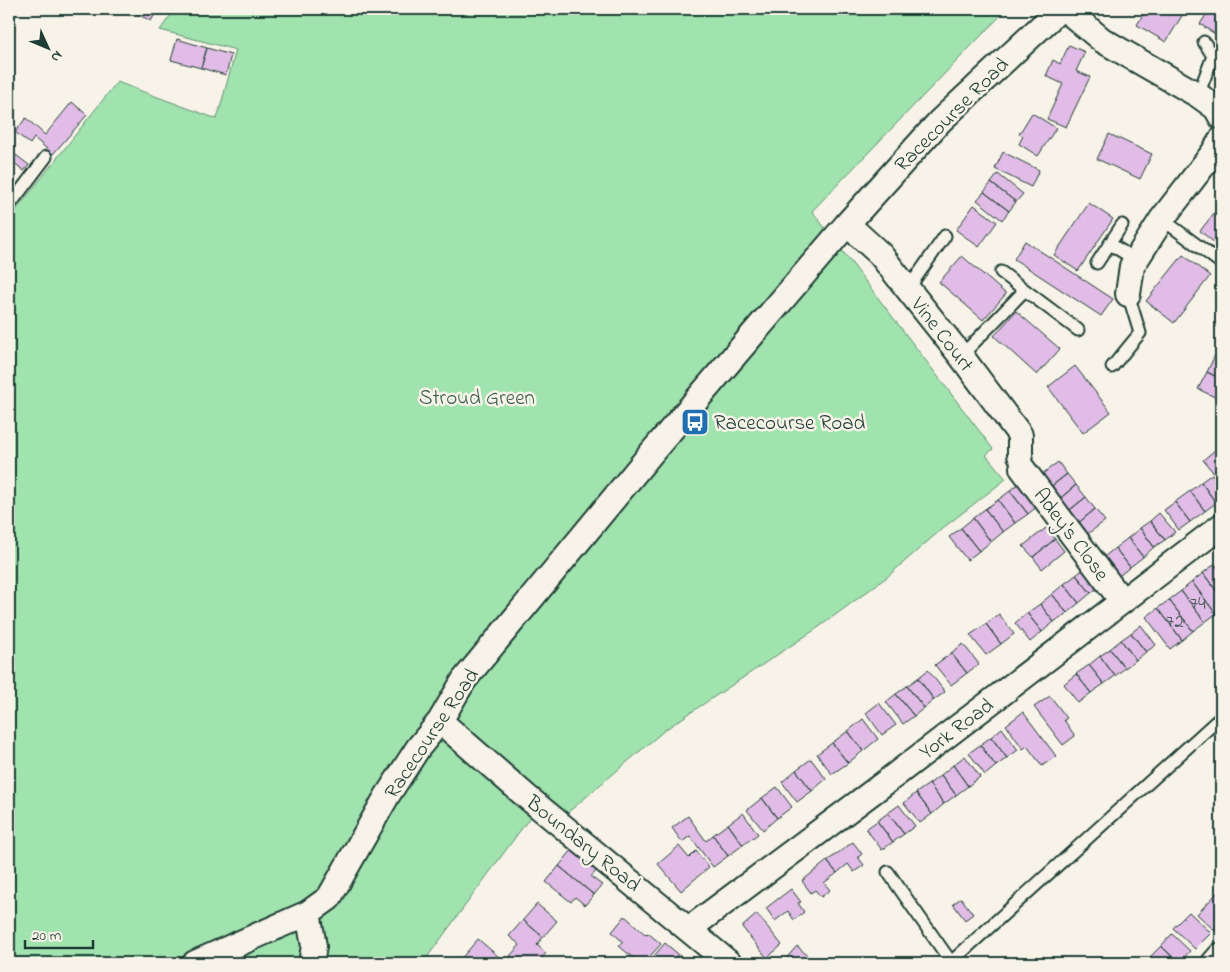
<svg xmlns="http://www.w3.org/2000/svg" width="1230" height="972" viewBox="0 0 1230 972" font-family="'Indie Flower',sans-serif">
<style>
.green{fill:#a0e3ae;stroke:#609071}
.building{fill:#e0bce6;stroke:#1f3d34}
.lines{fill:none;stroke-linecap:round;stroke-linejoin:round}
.lane-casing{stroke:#1f3d34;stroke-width:15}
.street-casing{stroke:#1f3d34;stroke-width:28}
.lane{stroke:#f7f3e8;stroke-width:11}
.street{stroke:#f7f3e8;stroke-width:24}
.labels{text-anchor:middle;stroke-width:5;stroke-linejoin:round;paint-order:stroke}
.number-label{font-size:19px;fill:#4f5d60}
.street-label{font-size:21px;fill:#1f3d34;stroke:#f7f3e8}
.park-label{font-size:21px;fill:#395e4c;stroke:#f7f3e8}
.poi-label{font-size:21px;fill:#1f3d34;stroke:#f7f3e8;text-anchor:start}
</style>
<rect width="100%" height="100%" fill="#f7f3e8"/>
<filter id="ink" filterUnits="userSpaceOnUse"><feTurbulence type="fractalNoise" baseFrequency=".02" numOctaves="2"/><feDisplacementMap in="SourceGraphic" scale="10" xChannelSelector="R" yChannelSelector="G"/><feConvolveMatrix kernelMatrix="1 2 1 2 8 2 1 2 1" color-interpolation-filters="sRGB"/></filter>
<g filter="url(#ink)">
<path class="green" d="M175,9H1007L812,211L993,449L986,455L1006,479L943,528L887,577L819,627L666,729L566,814L546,798L525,824L423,963H9V219L117,82L217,119L236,50L160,30Z"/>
<path class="building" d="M137,9H158L151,21L135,13Z
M1146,9H1186L1166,42L1137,25Z
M1210,9L1221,17V38L1200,24Z
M177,39L207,48L201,68L171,60Z
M1069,45L1085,52L1076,71L1090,77L1066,127L1047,119L1063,84L1046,76L1053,60L1060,64Z
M207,48L231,55L226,75L201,68Z
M72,102L87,115L53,154L34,138L30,144L15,132L26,118L45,135Z
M1032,113L1056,128L1038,156L1019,144L1023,136L1019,134Z
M1109,134L1152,154L1140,179L1097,159Z
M1003,152L1039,170L1031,187L995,169Z
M16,155L29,165L24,171L12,161Z
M998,174L1023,194L1016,202L991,183Z
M991,183L1016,202L1009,211L984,192Z
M984,192L1009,211L1002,220L977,200Z
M1089,203L1113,219L1078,271L1054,255Z
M1221,204V248L1200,231Z
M974,205L997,222L979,247L956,230Z
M1025,241L1113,299L1101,316L1014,259Z
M1183,255L1210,276L1174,323L1146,301Z
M962,256L1006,294L983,320L939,282Z
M1016,311L1060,349L1037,375L994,336Z
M1215,355L1221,358V379L1207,372Z
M1075,366L1111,412L1083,433L1048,387Z
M1207,372L1221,379V400L1198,389Z
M1221,445V482L1203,460Z
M1058,462L1067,474L1048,489L1038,477Z
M1067,474L1076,485L1057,501L1048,489Z
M1212,474L1221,487V498L1216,503L1201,482Z
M1022,481L1039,505L1028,514L1010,491Z
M1201,482L1216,503L1205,511L1190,491Z
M1076,485L1086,497L1066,513L1057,501Z
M1010,491L1028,514L1015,523L998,500Z
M1190,491L1205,511L1190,522L1175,502Z
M1086,497L1095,509L1076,525L1066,513Z
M998,500L1015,523L1003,532L985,509Z
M1175,502L1190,522L1179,530L1164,510Z
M985,509L1003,532L991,542L973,518Z
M1095,509L1105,521L1085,536L1076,525Z
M1159,513L1175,532L1165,540L1150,521Z
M973,518L991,542L979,551L961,528Z
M1150,521L1165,540L1154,547L1140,528Z
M961,528L979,551L967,560L949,537Z
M1046,528L1055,539L1033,557L1023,546Z
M1140,528L1154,547L1143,557L1128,538Z
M1128,538L1143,557L1130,567L1115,548Z
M1055,539L1064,551L1042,569L1033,557Z
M1115,548L1130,567L1114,580L1099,561Z
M1215,564L1221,573V597L1203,573Z
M1089,565L1103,584L1091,593L1076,575Z
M1203,573L1221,597V610L1216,614L1192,582Z
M1076,575L1091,593L1079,603L1064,584Z
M1192,582L1216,614L1205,622L1181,591Z
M1064,584L1079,603L1067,613L1052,594Z
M1181,591L1205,622L1193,631L1169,600Z
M1052,594L1067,613L1054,622L1040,604Z
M1169,600L1193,631L1182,640L1158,608Z
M1040,604L1054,622L1042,632L1027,613Z
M1158,608L1182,640L1170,649L1146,617Z
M1027,613L1042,632L1030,642L1015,623Z
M999,614L1014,634L1001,644L986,624Z
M986,624L1001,644L986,655L970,635Z
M1141,625L1156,645L1146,652L1131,633Z
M1131,633L1146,652L1136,660L1121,640Z
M1121,640L1136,660L1125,668L1110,649Z
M963,644L979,664L967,673L951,653Z
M1110,649L1125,668L1115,676L1100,656Z
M951,653L967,673L951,685L935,665Z
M1100,656L1115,676L1104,684L1089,665Z
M1089,665L1104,684L1091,693L1076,674Z
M928,670L945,692L934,700L918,678Z
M1076,674L1091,693L1078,703L1064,684Z
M918,678L934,700L924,708L907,686Z
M907,686L924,708L914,716L896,694Z
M896,694L914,716L903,724L886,702Z
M1050,696L1067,718L1064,720L1075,736L1063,745L1034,707Z
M879,703L896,725L882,735L866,713Z
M1023,712L1056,756L1042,766L1027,746L1023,749L1006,725Z
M863,719L878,739L863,751L848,731Z
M1002,728L1018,750L1007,758L991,737Z
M848,731L863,751L848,763L832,743Z
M991,737L1007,758L996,766L980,745Z
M832,743L848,763L832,774L817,754Z
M980,745L996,766L985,775L969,753Z
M965,756L980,777L968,786L953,765Z
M811,759L826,779L812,791L796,770Z
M953,765L968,786L956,795L941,775Z
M796,770L812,791L797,802L782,782Z
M941,775L956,795L944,804L929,784Z
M929,784L944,804L932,814L916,793Z
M777,787L792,807L777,818L762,798Z
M916,793L932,814L920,823L904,803Z
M762,798L777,818L763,830L747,810Z
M899,805L915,826L904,834L888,813Z
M743,813L758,834L743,845L728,824Z
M888,813L904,834L893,842L877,821Z
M688,816L706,841L713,835L728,856L713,867L690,836L682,842L672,828Z
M877,821L893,842L882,850L866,829Z
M728,824L743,845L728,856L713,835Z
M853,842L862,854L858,857L864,865L854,872L848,864L837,873L827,861Z
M679,846L689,858L696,851L709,867L681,891L658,864Z
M572,850L597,870L591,877L602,885L594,895L559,866Z
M827,861L837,873L824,883L830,890L821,897L815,890L811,893L802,881Z
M559,866L594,895L585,905L575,897L571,902L546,882Z
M791,889L801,902L798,903L804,912L794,920L788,911L775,921L766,908Z
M1221,889V924L1215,931L1197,914Z
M961,898L973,914L965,920L953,904Z
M537,904L557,921L543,937L523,920Z
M1189,912L1211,933L1195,949L1173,928Z
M757,914L782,945L767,958L742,927Z
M625,916L646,935L648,933L661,944L644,963H639L619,946L623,942L612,932Z
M523,920L543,937L537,945L546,953L538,963H519L510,956L520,945L509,936Z
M1172,934L1190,951L1179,963L1161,946Z
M478,939L506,963H462L459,961Z
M665,943L678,954L670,963H648Z
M797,946L809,957L804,963H782Z
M1161,946L1179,963H1156L1150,957Z
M678,954L688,963H670Z"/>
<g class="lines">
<defs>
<path id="lane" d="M1198,95L1213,56L1204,42
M9,206L46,157
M1162,219L1221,263
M1110,244L1136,260
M1097,263L1122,225
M1001,272L1078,330
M908,289L945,236
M961,356L1025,290
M1112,367L1140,333L1128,294
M888,872L951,962
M950,963L1221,717"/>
<path id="street" d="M1065,9L1102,40L1198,95L1216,108L1221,117
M847,224L880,254L961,356L1020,435V455
M1128,294L1132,266L1162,219L1213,153L1221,140
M1022,468L1122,601
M440,721L527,797L729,963
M308,913L314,946L311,963
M689,929L886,782L1221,526
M195,963L308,913L329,898L387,796L418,748L440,721L464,680L653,451L847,224L940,121L1060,9
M1214,963L1221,955"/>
</defs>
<use href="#lane" class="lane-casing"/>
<use href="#street" class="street-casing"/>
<use href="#lane" class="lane"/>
<use href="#street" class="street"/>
</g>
</g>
<defs>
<symbol id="bus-square" viewBox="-11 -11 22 22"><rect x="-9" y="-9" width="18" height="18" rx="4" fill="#1f6fb2" stroke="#f7f3e8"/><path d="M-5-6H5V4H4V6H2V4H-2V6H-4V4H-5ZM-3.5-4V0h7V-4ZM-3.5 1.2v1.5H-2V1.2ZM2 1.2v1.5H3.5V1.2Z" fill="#fff"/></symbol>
</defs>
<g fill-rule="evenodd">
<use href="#bus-square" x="679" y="406" width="32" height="32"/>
</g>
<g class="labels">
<g class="number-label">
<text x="1198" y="609">74</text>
<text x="1175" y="627">72</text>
</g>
<g class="street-label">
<text transform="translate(951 114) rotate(-45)" y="7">Racecourse Road</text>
<text transform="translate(943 334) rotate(52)" y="7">Vine Court</text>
<text transform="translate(1072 534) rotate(53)" y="7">Adey's Close</text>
<text transform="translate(956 728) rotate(-37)" y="7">York Road</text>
<text transform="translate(431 733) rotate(-56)" y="7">Racecourse Road</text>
<text transform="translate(584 843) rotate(39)" y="7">Boundary Road</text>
</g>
<g class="park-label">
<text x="477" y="404">Stroud Green</text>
</g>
<g class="poi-label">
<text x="714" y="429">Racecourse Road</text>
</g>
</g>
<rect width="1230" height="972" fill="none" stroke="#f7f3e8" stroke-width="30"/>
<rect x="15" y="15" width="1200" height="942" fill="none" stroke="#1f3d34" stroke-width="2" filter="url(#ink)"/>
<g transform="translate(48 48) rotate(134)" stroke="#f7f3e8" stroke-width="4" paint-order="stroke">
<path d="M0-4L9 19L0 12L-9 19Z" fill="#1f3d34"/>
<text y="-8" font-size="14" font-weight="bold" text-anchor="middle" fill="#1f3d34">N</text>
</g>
<path d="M25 940v8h68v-8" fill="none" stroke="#1f3d34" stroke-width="2.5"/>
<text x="32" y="940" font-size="15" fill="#1f3d34" stroke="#f7f3e8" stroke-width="4" paint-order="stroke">20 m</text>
</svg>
